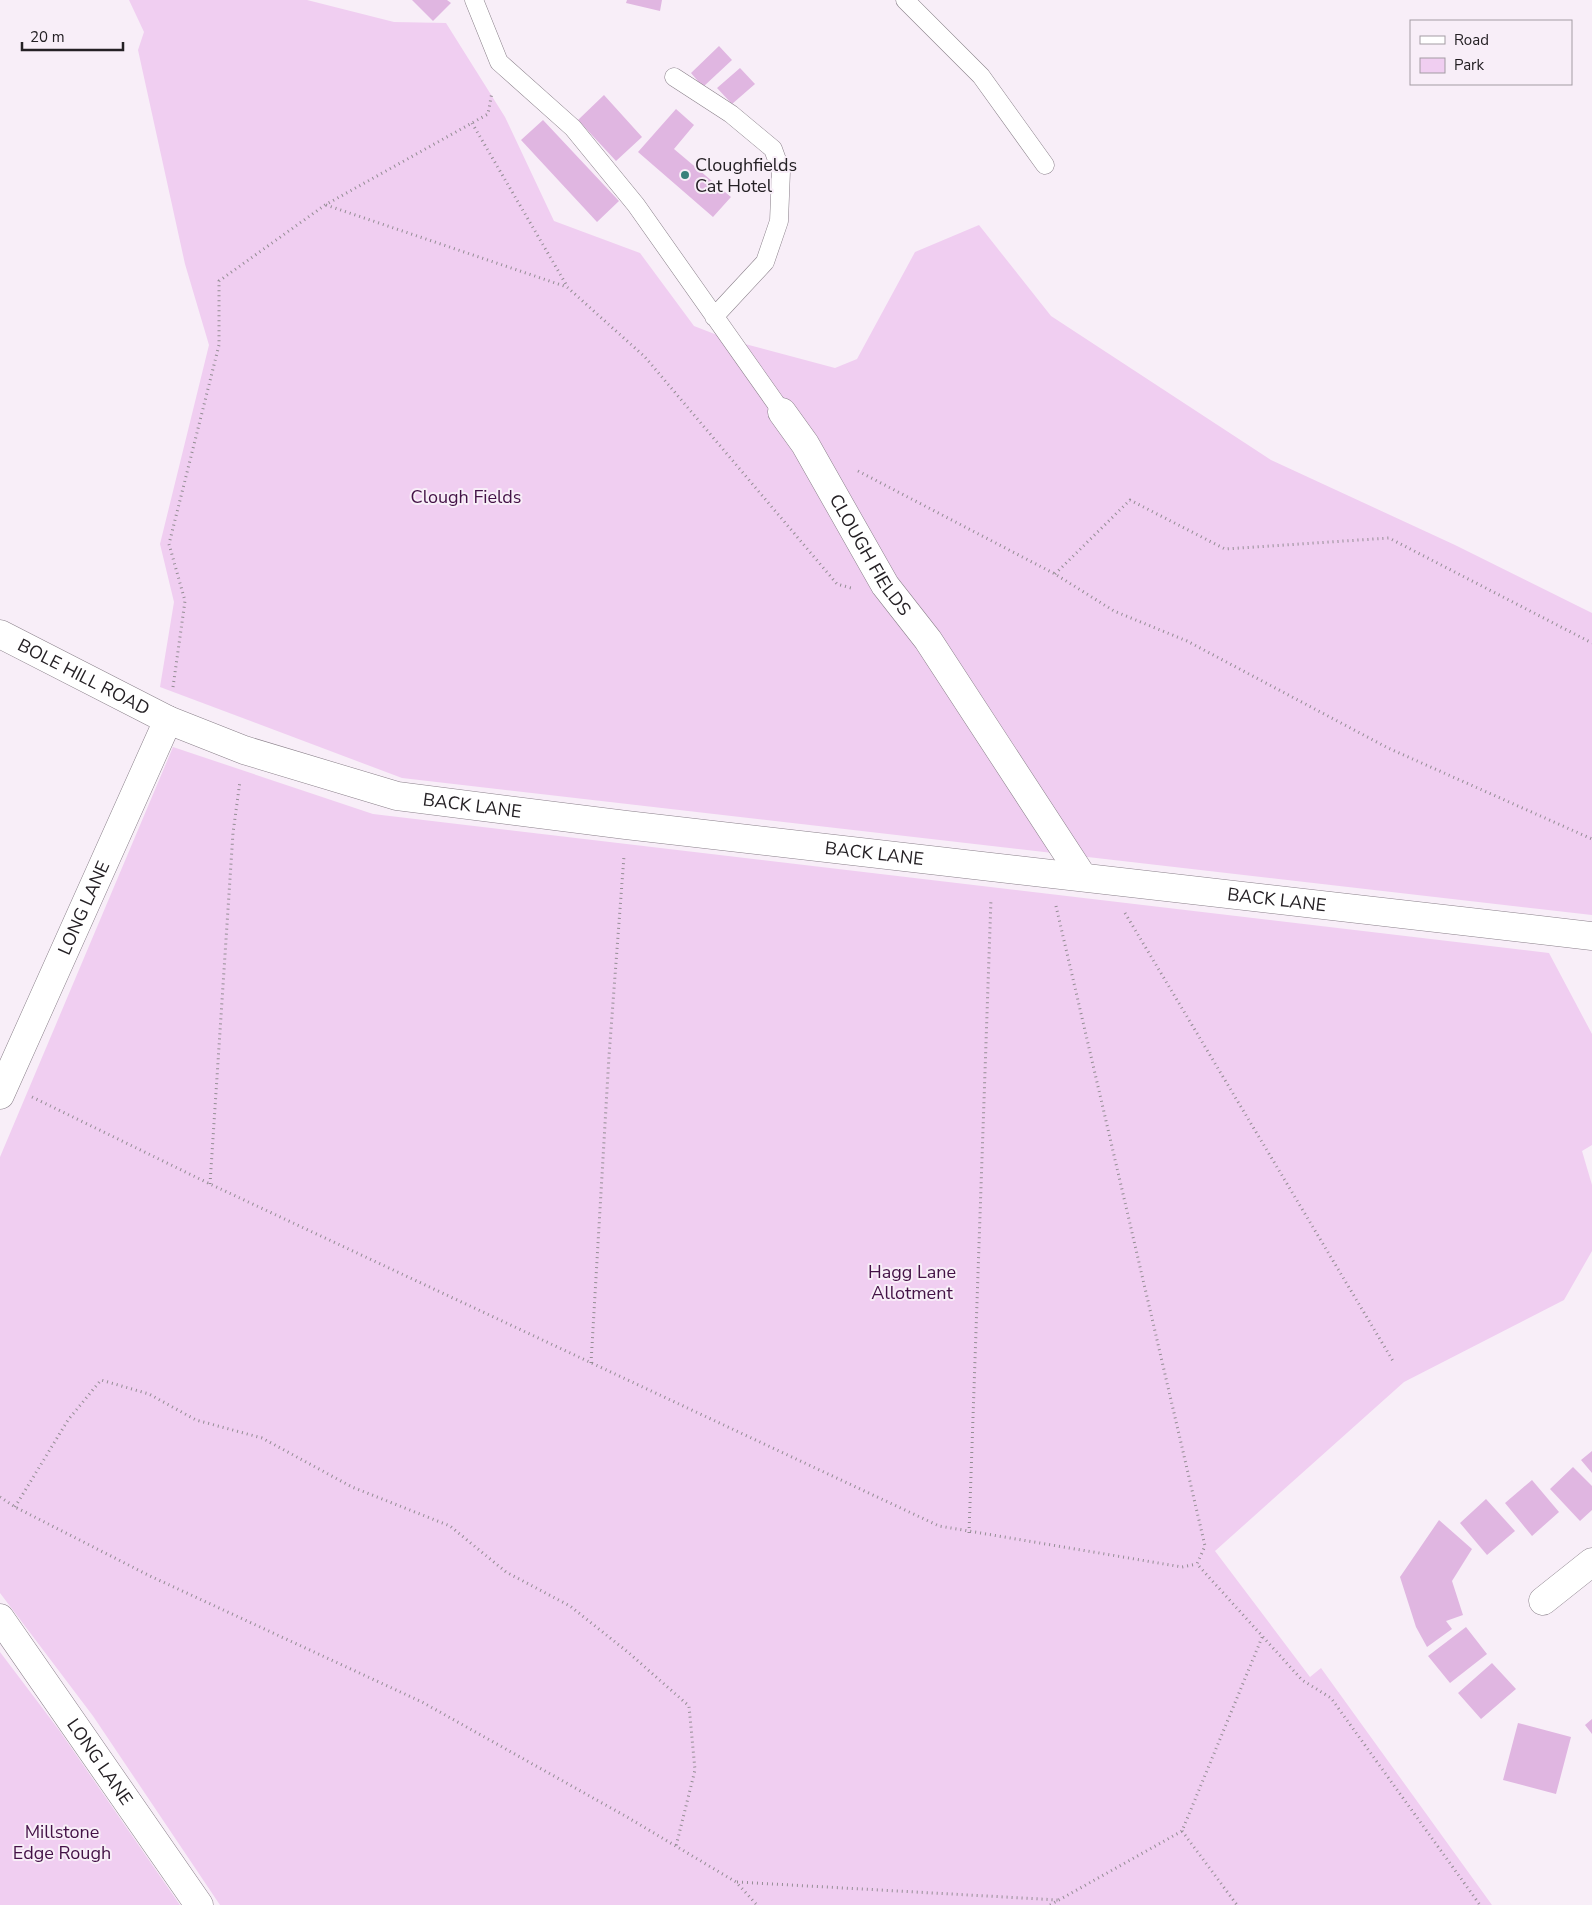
<svg xmlns="http://www.w3.org/2000/svg" width="1592" height="1905" viewBox="0 0 1592 1905" font-family="'Nunito Sans',sans-serif">
<style>
.green{fill:#f0cef1}
.building{fill:#e0b6e1}
.lines{fill:none;stroke-linecap:round;stroke-linejoin:round}
.lane-casing{stroke:#8a808a;stroke-width:19}
.street-casing{stroke:#8a808a;stroke-width:29}
.path{stroke:#948d94;stroke-width:3;stroke-dasharray:1 4;stroke-linecap:butt}
.lane{stroke:#fff;stroke-width:18}
.street{stroke:#fff;stroke-width:28}
.poi-dot{fill:#38807b;stroke:#f8eef8;stroke-width:2}
.labels{text-anchor:middle;stroke-width:4;stroke-linejoin:round;paint-order:stroke}
.poi-label{font-size:18px;fill:#242024;stroke:#f8eef8;text-anchor:start}
.park-label{font-size:18px;fill:#431246;stroke:#f8eef8}
.street-label{font-size:18px;fill:#242024;stroke:#f8eef8}
</style>
<rect width="100%" height="100%" fill="#f8eef8"/>
<path class="green" d="M129,0H307L394,22L446,23L505,117L554,221L640,253L694,326L730,340L835,368L857,359L915,252L979,225L1051,316L1271,460L1455,545L1592,613V915L402,778L160,687L174,602L160,544L209,345L185,264L138,50L144,32Z
M173,747L373,814L1549,953L1592,1034V1145L1582,1151L1592,1185V1251L1564,1300L1404,1382L1215,1551L1310,1677L1321,1668L1492,1905H220L93,1716L0,1593V1157Z
M0,1652L59,1730L180,1905H0Z"/>
<path class="building" d="M412,0H447L451,3L433,21Z
M627,0H662L660,11L626,3Z
M719,46L732,60L703,87L691,73Z
M740,68L755,84L732,104L717,88Z
M604,95L642,137L616,161L578,120Z
M676,109L694,125L674,149L731,197L713,217L638,152Z
M543,120L619,201L597,222L521,140Z
M1592,1451V1473L1581,1460Z
M1573,1467L1592,1486V1510L1580,1521L1550,1489Z
M1532,1480L1559,1512L1532,1536L1505,1503Z
M1486,1499L1515,1531L1487,1555L1460,1523Z
M1439,1520L1472,1549L1452,1581L1463,1615L1446,1621L1452,1629L1427,1647L1416,1627L1400,1577Z
M1466,1627L1487,1654L1450,1683L1428,1656Z
M1492,1663L1516,1689L1481,1719L1458,1693Z
M1592,1719V1734L1585,1725Z
M1518,1723L1571,1737L1556,1794L1503,1780Z"/>
<g class="lines">
<defs>
<path id="lane" d="M474,0L499,62L573,128L636,205L782,412
M905,0L981,76L1045,165
M674,77L731,114L773,149L781,171L779,221L765,262L714,317"/>
<g id="street">
<path id="s1" d="M782,412L805,444L885,585L928,640L1082,876"/>
<path id="s2" d="M0,634L168,720L244,750L397,796L626,825L1592,936"/>
<path id="s3" d="M0,1095L168,720"/>
<path d="M1543,1601L1592,1562"/>
<path id="s4" d="M0,1618L199,1905"/>
</g>
</defs>
<use href="#lane" class="lane-casing"/>
<use href="#street" class="street-casing"/>
<path class="path" d="M472,123L567,286
M326,205L567,287L645,357L837,584L851,588
M858,471L1055,574L1114,611L1187,641L1388,748L1592,839
M1055,574L1130,500L1225,549L1389,538L1592,643
M173,687L185,601L169,544L219,345V281L325,205L488,114L492,92
M1056,906L1205,1546L1197,1564L1302,1680L1331,1698L1480,1905
M1125,913L1393,1361
M32,1097L210,1184L939,1526L1182,1567L1197,1564
M210,1184L233,833L240,781
M591,1363L609,1056L624,856
M0,1497L15,1507L150,1576L422,1702L627,1817L736,1882L757,1905
M15,1507L68,1420L101,1380L149,1394L196,1420L262,1438L352,1487L450,1526L506,1572L570,1606L629,1653L689,1706L695,1770L676,1846
M969,1533L991,899
M1182,1831L1237,1905
M737,1882L1058,1900
M1050,1905L1182,1831L1263,1635"/>
<use href="#lane" class="lane"/>
<use href="#street" class="street"/>
</g>
<circle class="poi-dot" cx="685" cy="175" r="5"/>
<g class="labels">
<g class="poi-label">
<text x="695" y="171">Cloughfields<tspan x="695" dy="21">Cat Hotel</tspan></text>
</g>
<g class="park-label">
<text x="466" y="503">Clough Fields</text>
<text x="912" y="1278">Hagg Lane<tspan x="912" dy="21">Allotment</tspan></text>
<text x="62" y="1838">Millstone<tspan x="62" dy="21">Edge Rough</tspan></text>
</g>
<g class="street-label">
<text dy="6" stroke="none"><textPath href="#s1" startOffset="168">CLOUGH FIELDS</textPath></text>
<text dy="6" stroke="none"><textPath href="#s2" startOffset="94">BOLE HILL ROAD</textPath></text>
<text dy="6" stroke="none"><textPath href="#s2" startOffset="506">BACK LANE</textPath></text>
<text dy="6" stroke="none"><textPath href="#s2" startOffset="911">BACK LANE</textPath></text>
<text dy="6" stroke="none"><textPath href="#s2" startOffset="1316">BACK LANE</textPath></text>
<text dy="6" stroke="none"><textPath href="#s3" startOffset="205">LONG LANE</textPath></text>
<text dy="6" stroke="none"><textPath href="#s4" startOffset="175">LONG LANE</textPath></text>
</g>
</g>
<rect x="1410" y="20" width="162" height="65" fill="#f8eef8" stroke="#a39ca3"/>
<rect x="1420" y="36" width="25" height="8" fill="#ffffff" stroke="#a39ca3"/>
<text x="1454" y="45" font-size="15" fill="#242024">Road</text>
<rect x="1420" y="58" width="25" height="15" fill="#f0cef1" stroke="#a39ca3"/>
<text x="1454" y="70" font-size="15" fill="#242024">Park</text>
<path d="M22 42v8h101v-8" fill="none" stroke="#242024" stroke-width="2.5"/>
<text x="30" y="42" font-size="15" fill="#242024" stroke="#f8eef8" stroke-width="4" paint-order="stroke">20 m</text>
</svg>
